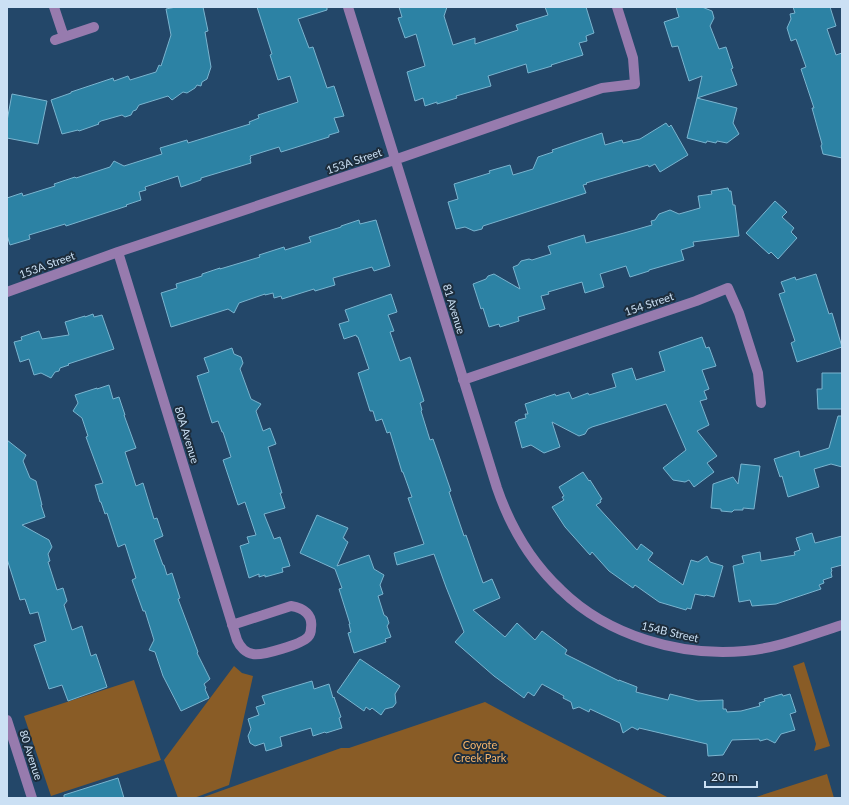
<svg xmlns="http://www.w3.org/2000/svg" width="849" height="805" viewBox="0 0 849 805" font-family="Lato,sans-serif">
<style>
.green{fill:#895c26}
.building{fill:#2c82a4;stroke:#7ab4cf}
.lines{fill:none;stroke-linecap:round;stroke-linejoin:round}
.minor{stroke:#977bae;stroke-width:10}
.labels{text-anchor:middle;stroke-width:4;stroke-linejoin:round;paint-order:stroke}
.street-label{font-size:11px;fill:#cbe0f4;stroke:#1d2d3c}
.park-label{font-size:11px;fill:#f6b46a;stroke:#1d2d3c}
</style>
<rect width="100%" height="100%" fill="#234769"/>
<path class="green" d="M804,662L830,746L814,751L816,744L793,666Z
M234,666L242,673L253,676L229,785L194,798H178L164,760Z
M134,680L161,760L51,796L24,716Z
M485,702L522,722L669,798H201L341,748H349Z
M827,774L834,798H753Z"/>
<path class="building" d="M176,7H203L208,31L205,32L211,67L207,79L202,82L201,86L197,85L195,88L187,93L183,92L172,100L168,96L139,105L136,110L133,111L131,115L125,117L122,115L101,121L98,123L99,124L79,131L78,130L62,134L51,100L71,93V92L113,78L114,81L128,76L130,80L156,72L159,65L161,66L171,35L166,9Z
M257,7H327V10L298,19L309,48L313,47L327,88L334,86L344,116L334,118L339,132L329,135V137L281,152L279,147L250,156L251,158L250,159L251,163L201,178V180L181,187L178,176L145,187L146,190L139,192L141,200L126,205L127,206L66,226L65,224L29,235L30,239L10,245L7,235V198L22,193L23,196L55,186L54,184L75,177L76,178L110,167L114,161L124,166L162,154L160,148L187,140L188,143L250,124L249,122L259,118L258,115L298,102L290,76L278,80L270,55L272,54Z
M399,7H447L444,16L453,45L475,38V44L518,30L516,25L548,15L545,7H586L594,33L586,36L587,41L579,43L583,55L551,65L552,66L528,73L526,64L488,76L491,86L456,96L457,98L437,104V102L425,106L423,98L415,101L407,72L425,66L416,34L405,38L398,18L402,17Z
M676,7H702L712,11L714,18L710,26L719,49L726,47L733,68L731,69L737,85L697,98L702,76L689,81L678,46L672,47L664,22L679,17Z
M793,7H830L836,26L827,29L836,55L842,53V158L823,154L821,146L822,144L812,108H814L801,69L806,67L796,39L791,41L787,28L791,19L790,14L795,13Z
M12,94L47,101L38,144L7,138V121Z
M697,98L737,108L733,123L739,134L727,143L717,141L716,143L707,141L706,143L687,138Z
M666,123L669,127L671,125L688,155L660,172L655,164L649,167L648,165L586,183L587,184L583,185L586,193L483,226L482,229L474,231L465,227L456,229L448,202L458,199L454,184L490,173L489,171L510,165L513,175L533,169L538,157L553,152L552,150L602,133L605,145L622,140L623,143L640,139Z
M728,188L729,191H731L733,205H735L739,236L693,242L694,246L681,250L684,260L649,270V271L630,277L626,266L600,274L604,287L585,293L582,282L548,292L549,294L541,296L545,309L518,317L519,321L500,327L499,324L489,327L483,308L481,309L473,284L486,279L488,276L494,274L520,289L513,267L518,265L521,261L529,259L532,260L551,254L548,246L584,235L586,243L624,233L652,225L651,221L655,220L659,214L670,210L679,214L700,208L698,196L712,194L711,191Z
M775,201L787,212L782,217L794,228L791,232L797,238L778,259L771,252L769,254L746,233Z
M359,220L360,224L376,220L390,266L374,271L372,267L333,278L335,285L315,291L314,289L282,299L281,296L274,298L273,293L265,295V294L239,303L234,313L228,309L171,327L161,293L177,288L176,284L202,276V274L220,268V269L260,257L259,255L284,247L285,250L311,242L309,237L341,227V226Z
M816,274L829,314L832,313L842,347L797,362L791,343L795,341L779,294L785,292L781,282L795,277L796,280Z
M391,294L397,312L388,315L394,331L390,332L400,361L410,357L424,401L420,403L422,410L421,411L430,440L433,439L440,459L451,491L449,492L464,536L466,535L473,555L483,583L492,579L500,598L473,610L505,637L517,623L535,640L542,631L567,650L565,654L619,681V680L637,687L636,692L668,700L670,694L698,701L723,700V709H726L727,712L741,711L760,706L759,703L765,701L764,699L782,694L783,696L790,694L796,712L790,714L795,730L781,734L775,743L767,739L760,741L759,739L732,740L723,755L708,756L707,744L639,728L638,730L632,727L623,733L620,723L590,709L589,712L579,707L573,709L571,702L563,698L564,696L542,684L534,696L528,692L524,698L494,676L455,642L464,632L446,587L434,554L397,565L394,553L424,544L408,498L412,497L403,472H402L390,432L387,433L382,419L376,421L373,411H370L358,373L369,369L358,337H357L356,335L344,339L339,324L349,321L345,310Z
M93,314L94,317L102,315L114,349L68,364L69,365L60,368L59,371L55,372L51,378L41,373L34,375L29,359L20,362L14,342L22,340L21,337L39,331L42,339L69,335L65,322L85,316V317Z
M702,337L706,348L709,347L716,366L702,370L709,389L704,391L707,399L700,401L709,425L697,431L717,456L707,463L714,472L694,487L689,480L685,482L673,480L663,468L686,450L666,404L592,427L588,429L585,434L579,436L552,422L560,447L544,453L531,445L522,448L515,422L518,421V420L526,418L525,414H528L525,404L555,394L556,396L569,392L572,399L588,393L589,395L616,387L612,374L632,368L636,380L665,371L659,352Z
M232,348L234,354L241,357L243,363L240,369L251,399L261,404L256,411L263,431L270,428L276,444L268,447L282,493H280L285,508L264,514L274,539L280,537L290,566L282,568L283,572L265,577V575L259,577V574L249,578L240,546L249,543L247,537L256,535L245,502L238,505L223,460L231,457L223,432H222L218,421L212,423L197,376L209,372L204,358Z
M822,373H842V409H818L817,389H822Z
M109,385L113,399L119,397L125,415H124L136,448L125,452L136,486L143,483L154,519L157,518L163,536L154,540L163,565H164L167,575L172,573L180,598L178,599L198,652L197,653L210,679L204,684L206,688L205,689L209,698L181,711L163,676L155,652L149,650L154,640L145,611H143L132,580L136,578L125,544L118,547L107,513L105,514L101,502H100L95,485L103,483L90,448L86,437L88,436L82,418L73,411L78,403L75,395L97,388V389Z
M838,416H842V467L831,464L814,469L819,487L788,497L782,476L780,477L774,459L799,451L800,457L829,448Z
M7,440L26,455L23,461L30,478L36,481L42,505H41L45,517L22,525L49,540L52,547L48,554L50,561L48,562L57,590L63,588L67,601L64,605L72,630L82,626L91,656L96,654L107,687L68,701L62,685L49,689L34,645L46,641L38,612L30,614L25,599L20,600L7,559Z
M741,464L760,466L754,509L743,508V510H734L732,512L721,511V509L711,508L713,484L733,477L738,484Z
M583,472L589,481L590,480L602,499L600,500L601,502L596,505L637,550L641,544L653,553L648,560L683,585L691,560L698,562L707,556L710,562L723,566L714,597L706,595L705,596L695,594L691,609L687,608L686,610L659,602L635,585L633,588L609,571L592,552L590,555L565,527L552,507L564,500L562,497L564,496L559,487Z
M317,515L348,528L343,538L345,539V540L348,542L337,566L369,555L374,569L384,575L380,585L383,594L378,596L384,615L387,617L389,623L387,626L391,637L385,639L386,642L354,653L348,633L351,632L349,624H350L339,589L342,588L335,569L300,553Z
M812,533L815,543L842,536V565L831,568L832,571L831,572L832,577L823,580L824,583L819,585L821,589L776,604L752,606L750,600L739,602L733,566L744,563L742,556L760,552L761,561L795,555L794,552L800,550L796,538Z
M360,659L400,686L395,694L396,703L393,707L385,709L381,715L372,708L370,710L366,707L364,711L337,692Z
M312,681L314,689L329,684L333,698L334,697L341,717L339,718L342,728L326,733L325,732L313,736L311,728L280,737L282,746L266,751L264,743L255,746L250,743L248,736L251,729L248,719L259,715L256,707L265,704L262,696Z
M118,778L124,798H64V795Z"/>
<g class="lines">
<path class="minor" d="M54,7L64,37
M348,7L497,488C510,526 531,562 561,590C608,636 681,657 745,651C779,648 810,635 842,625
M55,40L94,27
M118,252L237,640C240,647 246,653 253,654C262,656 302,644 308,637C310,635 311,631 311,628C313,615 304,608 291,606L232,625
M7,292L118,252L374,167L602,88L635,84L633,58L617,7
M463,380L696,301L728,288L739,313L758,373L761,403
M7,720L32,798"/>
</g>
<g class="labels">
<g class="street-label">
<text transform="translate(354 161) rotate(-19)" y="4">153A Street</text>
<text transform="translate(47 265) rotate(-20)" y="4">153A Street</text>
<text transform="translate(649 304) rotate(-19)" y="4">154 Street</text>
<text transform="translate(454 309) rotate(73)" y="4">81 Avenue</text>
<text transform="translate(187 435) rotate(73)" y="4">80A Avenue</text>
<text transform="translate(670 632) rotate(13)" y="4">154B Street</text>
<text transform="translate(31 755) rotate(72)" y="4">80 Avenue</text>
</g>
<g class="park-label">
<text x="480" y="749">Coyote<tspan x="480" dy="13">Creek Park</tspan></text>
</g>
</g>
<rect width="849" height="805" fill="none" stroke="#cbe0f4" stroke-width="16"/>
<path d="M705 781v6h52v-6" fill="none" stroke="#cbe0f4" stroke-width="2"/>
<text x="711" y="781" font-size="12" fill="#cbe0f4" stroke="#1d2d3c" stroke-width="3" paint-order="stroke">20 m</text>
</svg>
